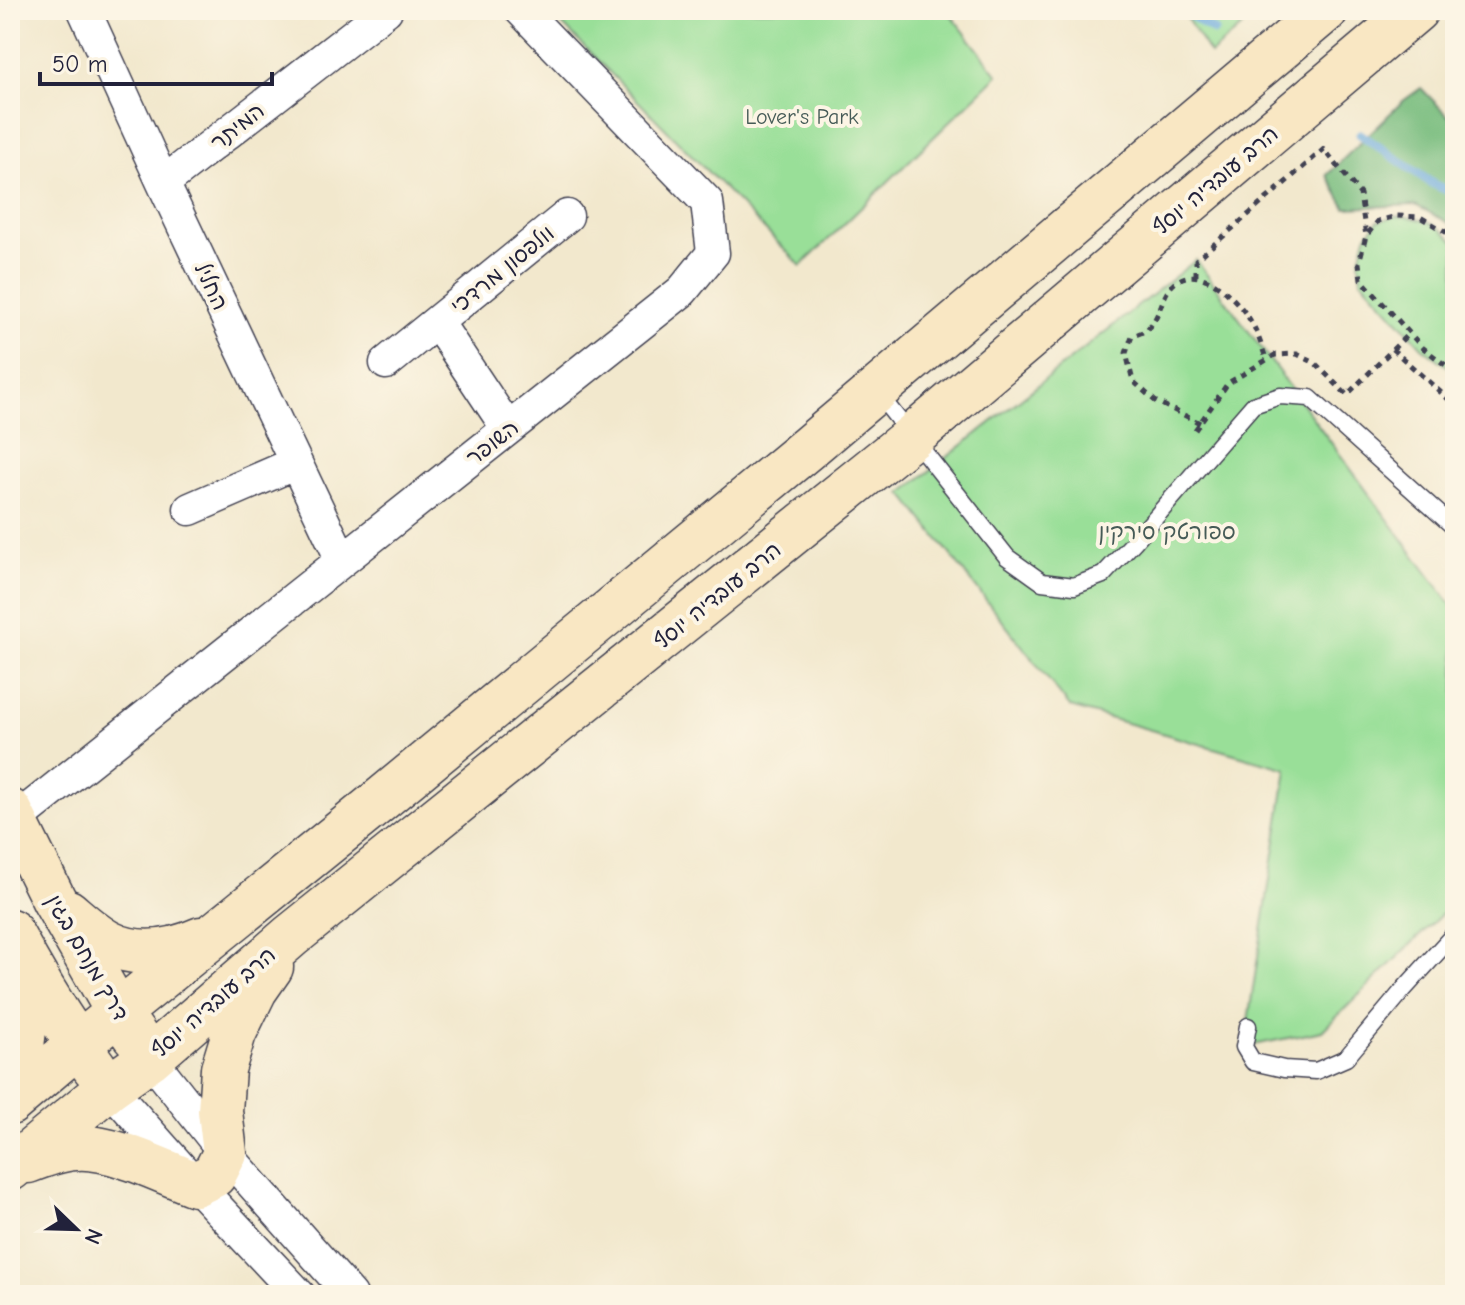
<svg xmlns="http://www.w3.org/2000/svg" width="1465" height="1305" viewBox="0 0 1465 1305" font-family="'Comic Neue','Playpen Sans Hebrew',sans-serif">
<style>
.green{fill:#99df98;stroke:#5e806a;stroke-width:2}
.forest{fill:#7abe80;stroke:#4e705e;stroke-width:2}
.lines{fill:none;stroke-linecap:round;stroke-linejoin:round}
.stream{stroke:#6aaadd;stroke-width:9}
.lane-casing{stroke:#414051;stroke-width:19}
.street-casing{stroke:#414051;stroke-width:35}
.secondary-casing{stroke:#414051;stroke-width:47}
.path{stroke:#414051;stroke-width:5;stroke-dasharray:6 6;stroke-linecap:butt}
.lane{stroke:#fff;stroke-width:16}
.street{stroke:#fff;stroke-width:32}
.secondary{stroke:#f9e7c3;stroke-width:44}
.labels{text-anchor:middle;stroke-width:8;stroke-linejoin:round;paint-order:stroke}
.park-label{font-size:22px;fill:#465b57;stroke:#fcf5e5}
.street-label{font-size:22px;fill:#22223b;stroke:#fcf5e5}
</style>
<rect width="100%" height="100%" fill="#fcf5e5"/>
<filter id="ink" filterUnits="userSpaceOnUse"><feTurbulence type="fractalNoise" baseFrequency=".0125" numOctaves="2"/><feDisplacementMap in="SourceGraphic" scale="16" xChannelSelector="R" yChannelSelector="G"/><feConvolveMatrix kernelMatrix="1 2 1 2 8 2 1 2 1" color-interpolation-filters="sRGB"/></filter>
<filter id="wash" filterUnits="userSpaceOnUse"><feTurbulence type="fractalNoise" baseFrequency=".006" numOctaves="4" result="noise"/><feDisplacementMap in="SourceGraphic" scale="32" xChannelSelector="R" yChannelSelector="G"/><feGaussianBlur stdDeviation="1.8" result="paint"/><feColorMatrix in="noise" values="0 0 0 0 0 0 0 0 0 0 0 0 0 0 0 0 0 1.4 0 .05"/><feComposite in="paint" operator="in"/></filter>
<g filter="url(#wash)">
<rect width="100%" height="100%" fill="#f2e8cd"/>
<path class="green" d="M548,10H947L998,75L801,266Z
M1181,10H1262L1210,54Z
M1397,216C1423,218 1437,223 1455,242V370L1448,367L1422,347L1361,279L1359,263L1366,236L1378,221Z
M1196,260L1455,610V901L1322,1031L1244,1047L1287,769L1070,707L902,493Z"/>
<path class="forest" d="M1421,88L1455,123V227L1444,220L1415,205L1346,208L1327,175L1403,101Z"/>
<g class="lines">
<path class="stream" d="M1183,10L1214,31
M1360,134L1433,184L1455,194"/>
</g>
</g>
<g filter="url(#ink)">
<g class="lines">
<defs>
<path id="lane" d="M876,391L1007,557L1042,582L1074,586L1103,575L1134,542L1253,405L1280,396L1310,398L1455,528
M1248,1026L1244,1047L1253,1062L1284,1069L1316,1071L1346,1058L1404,989L1455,933"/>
<path id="street" d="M84,10L163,183L342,560
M163,183L386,10
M437,322L508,429
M386,363L567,216
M190,509L296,463
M14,821L682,291L713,253L707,202L521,10
M150,1058L225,1153L351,1295
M109,1087L195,1184L299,1295"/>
<path id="secondary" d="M10,811L54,900L118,1012L135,1036
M68,912C81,923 94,935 109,943C139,958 172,952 201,939
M10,931C35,978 63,1025 95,1068
M10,1090C26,1049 28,1004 24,960
M10,1103L78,1045L372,807L809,447L1326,10
M28,1161C43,1155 59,1149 76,1148C111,1145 162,1171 195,1184L214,1175L225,1153L220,1111L223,1069L234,1033L255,990L271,967
M10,1169L109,1087L150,1058L291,936L912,437L1416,10"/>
</defs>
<use href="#lane" class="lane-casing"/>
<use href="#street" class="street-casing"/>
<use href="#secondary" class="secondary-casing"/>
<path class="path" d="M1455,242L1446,232L1420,217L1397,216L1378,221L1366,236L1359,263L1361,279L1422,347L1448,367L1455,370
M1196,276V260L1324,149L1360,194L1366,236
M1392,349L1455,405
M1200,423L1155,401L1133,381L1126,353L1132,336C1138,334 1145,332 1149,327C1162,314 1162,289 1179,280C1205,264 1242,304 1253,325C1259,336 1262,349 1267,360
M1195,430L1228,383L1275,355L1297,354L1315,363L1347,395L1409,333"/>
<use href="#lane" class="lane"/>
<use href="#street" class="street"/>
<use href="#secondary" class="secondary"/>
</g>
</g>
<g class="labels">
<g class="park-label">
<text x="802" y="124">Lover's Park</text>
<text x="1167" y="539">ספורטק סירקין</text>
</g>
<g class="street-label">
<text transform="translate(237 126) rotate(-38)" y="8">המיתר</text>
<text transform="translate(1215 180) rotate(-40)" y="8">הרב עובדיה יוסף</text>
<text transform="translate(502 269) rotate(-39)" y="8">וולפסון מרדכי</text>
<text transform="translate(212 286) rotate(65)" y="8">החליל</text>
<text transform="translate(492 442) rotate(-38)" y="8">השופר</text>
<text transform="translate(717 595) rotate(-39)" y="8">הרב עובדיה יוסף</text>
<text transform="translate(88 957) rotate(60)" y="8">דרך מנחם בגין</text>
<text transform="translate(213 1002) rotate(-41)" y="8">הרב עובדיה יוסף</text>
</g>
</g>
<rect width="1465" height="1305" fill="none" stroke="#fcf5e5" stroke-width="40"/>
<g transform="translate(76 1229) rotate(113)" stroke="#fcf5e5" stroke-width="6" paint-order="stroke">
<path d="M0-6L14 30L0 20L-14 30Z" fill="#22223b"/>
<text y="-12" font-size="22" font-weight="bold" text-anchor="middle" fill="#22223b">N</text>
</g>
<path d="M40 72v12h232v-12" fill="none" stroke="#22223b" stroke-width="4"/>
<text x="52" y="72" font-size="24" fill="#22223b" stroke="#fcf5e5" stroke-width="6" paint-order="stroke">50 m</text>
</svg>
